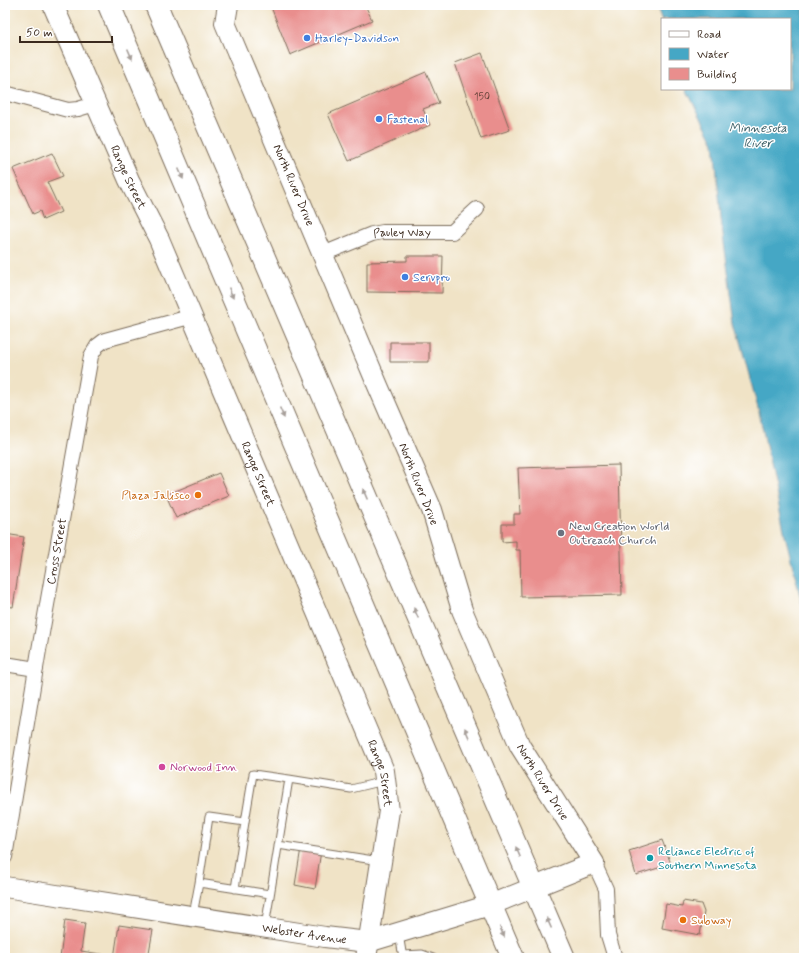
<svg xmlns="http://www.w3.org/2000/svg" width="809" height="963" viewBox="0 0 809 963" font-family="Mynerve,sans-serif">
<style>
.water{fill:#45a7c5;stroke:#406872}
.building{fill:#e98e8d}
.lines{fill:none;stroke-linecap:round;stroke-linejoin:round}
.lane-casing{stroke:#7a6b59;stroke-width:9}
.street-casing{stroke:#7a6b59;stroke-width:16}
.secondary-casing{stroke:#7a6b59;stroke-width:22}
.highway-casing{stroke:#7a6b59;stroke-width:24}
.lane{stroke:#fff;stroke-width:7}
.street{stroke:#fff;stroke-width:14}
.secondary{stroke:#fff;stroke-width:20}
.highway{stroke:#fff;stroke-width:22}
.oneway{fill:#a79f9a}
.shop-dot{fill:#3f7fe0;stroke:#fff;stroke-width:1.5}
.food-dot{fill:#e8710a;stroke:#fff;stroke-width:1.5}
.worship-dot{fill:#6b7280;stroke:#fff;stroke-width:1.5}
.hotel-dot{fill:#d1479c;stroke:#fff;stroke-width:1.5}
.culture-dot{fill:#0f9aa8;stroke:#fff;stroke-width:1.5}
.labels{text-anchor:middle;stroke-width:3;stroke-linejoin:round;paint-order:stroke}
.number-label{font-size:10px;fill:#66433a}
.shop-label{font-size:12px;fill:#366cbe;stroke:#fff;text-anchor:start}
.street-label{font-size:12px;fill:#3b2a1e;stroke:#fff}
.food-label{font-size:12px;fill:#c56008;stroke:#fff;text-anchor:end}
.worship-label{font-size:12px;fill:#5b616d;stroke:#fff;text-anchor:start}
.hotel-label{font-size:12px;fill:#b23c85;stroke:#fff;text-anchor:start}
.culture-label{font-size:12px;fill:#0d838f;stroke:#fff;text-anchor:start}
.water-label{font-size:13px;font-style:italic;fill:#406269;stroke:#fff}
</style>
<rect width="100%" height="100%" fill="#fff"/>
<filter id="ink" filterUnits="userSpaceOnUse"><feTurbulence type="fractalNoise" baseFrequency=".025" numOctaves="2"/><feDisplacementMap in="SourceGraphic" scale="8" xChannelSelector="R" yChannelSelector="G"/><feConvolveMatrix kernelMatrix="1 2 1 2 8 2 1 2 1" color-interpolation-filters="sRGB"/></filter>
<filter id="wash" filterUnits="userSpaceOnUse"><feTurbulence type="fractalNoise" baseFrequency=".012" numOctaves="4" result="noise"/><feDisplacementMap in="SourceGraphic" scale="16" xChannelSelector="R" yChannelSelector="G"/><feGaussianBlur stdDeviation="0.9" result="paint"/><feColorMatrix in="noise" values="0 0 0 0 0 0 0 0 0 0 0 0 0 0 0 0 0 1.4 0 .05"/><feComposite in="paint" operator="in"/></filter>
<g filter="url(#wash)">
<rect width="100%" height="100%" fill="#f0e3c6"/>
<path class="water" d="M656,5H804V612L785,535L759,412L735,323L722,228L714,143L686,89H790V19H662V22Z"/>
<g id="blocks">
<path class="building" d="M275,5H365L372,20L290,55L271,7Z
M482,53L510,130L481,139L455,63Z
M426,72L439,103L423,109L430,125L349,161L328,114Z
M52,153L63,176L47,182L61,212L43,220L40,211L33,214L13,169Z
M407,256H443L442,293L367,292V262L407,261Z
M390,342H429V362H390Z
M619,465L622,595L521,597L520,550H516V541L502,542V524H514V514H520L518,468Z
M219,473L229,496L176,518L166,495Z
M5,534L24,537L13,607L5,606Z
M5,689L8,690L6,702H5Z
M662,840L671,864L636,875L629,851Z
M301,848L321,851L315,889L295,885Z
M683,901L701,904L704,912L700,935L662,928L666,904L682,907Z
M65,920L85,923L81,951L107,955V958H60Z
M119,925L153,930L148,958H114Z"/>
</g>
</g>
<g filter="url(#ink)">
<use href="#blocks" fill-opacity="0" stroke="#7a6b59" stroke-width="1"/>
<g class="lines">
<defs>
<path id="lane" d="M245,822L253,774L289,779
M278,845L380,861
M235,889L245,822L209,817L199,883L270,894
M193,915L199,883
M265,927L289,779L351,789L384,781
M399,934L403,958
M403,955L422,954L433,958"/>
<g id="street">
<path d="M5,93L68,110L78,109L95,104"/>
<path id="s1" d="M323,254L372,234L383,232H452L477,209"/>
<path d="M5,664L36,669"/>
<path id="s2" d="M5,857L39,650L91,356L97,346L105,340L193,316"/>
<path d="M594,863L606,889L608,935L615,958"/>
</g>
<g id="secondary">
<path id="s3" d="M53,5L129,180L159,239L384,771L389,811L366,958"/>
<path id="s4" d="M5,887L325,937L368,942L490,905L594,863L520,746L514,732L462,610L432,510L378,386L225,23L228,5"/>
</g>
<path id="highway" d="M109,5L513,958
M156,5L564,958"/>
</defs>
<use href="#lane" class="lane-casing"/>
<use href="#street" class="street-casing"/>
<use href="#secondary" class="secondary-casing"/>
<use href="#highway" class="highway-casing"/>
<use href="#lane" class="lane"/>
<use href="#street" class="street"/>
<use href="#secondary" class="secondary"/>
<use href="#highway" class="highway"/>
</g>
<defs><path id="oneway-solid" d="M-6-.8H1V-3.2L6.5 0L1 3.2V.8H-6Z"/></defs>
<g class="oneway">
<use href="#oneway-solid" transform="translate(130 54) rotate(67)"/>
<use href="#oneway-solid" transform="translate(181 174) rotate(67)"/>
<use href="#oneway-solid" transform="translate(231 293) rotate(67)"/>
<use href="#oneway-solid" transform="translate(282 413) rotate(67)"/>
<use href="#oneway-solid" transform="translate(365 494) rotate(-113)"/>
<use href="#oneway-solid" transform="translate(416 613) rotate(-113)"/>
<use href="#oneway-solid" transform="translate(467 733) rotate(-113)"/>
<use href="#oneway-solid" transform="translate(518 852) rotate(-113)"/>
<use href="#oneway-solid" transform="translate(549 923) rotate(-114)"/>
<use href="#oneway-solid" transform="translate(502 932) rotate(66)"/>
</g>
</g>
<g class="shop-dot">
<circle cx="307" cy="38" r="4"/>
<circle cx="379" cy="119" r="4"/>
<circle cx="405" cy="277" r="4"/>
</g>
<g class="food-dot">
<circle cx="198" cy="495" r="4"/>
<circle cx="683" cy="920" r="4"/>
</g>
<circle class="worship-dot" cx="561" cy="533" r="4"/>
<circle class="hotel-dot" cx="162" cy="767" r="4"/>
<circle class="culture-dot" cx="650" cy="858" r="4"/>
<g class="labels">
<g class="number-label">
<text x="482" y="100">150</text>
</g>
<g class="shop-label">
<text x="315" y="42">Harley-Davidson</text>
<text x="387" y="123">Fastenal</text>
<text x="413" y="281">Servpro</text>
</g>
<g class="street-label">
<text dy="4" stroke="none"><textPath href="#s3" startOffset="188">Range Street</textPath></text>
<text transform="translate(294 185) rotate(67)" y="4">North River Drive</text>
<text dy="4" stroke="none"><textPath href="#s1" startOffset="83">Pauley Way</textPath></text>
<text dy="4" stroke="none"><textPath href="#s3" startOffset="512">Range Street</textPath></text>
<text transform="translate(419 484) rotate(68)" y="4">North River Drive</text>
<text dy="4" stroke="none"><textPath href="#s2" startOffset="310">Cross Street</textPath></text>
<text dy="4" stroke="none"><textPath href="#s3" startOffset="836">Range Street</textPath></text>
<text transform="translate(543 782) rotate(58)" y="4">North River Drive</text>
<text dy="4" stroke="none"><textPath href="#s4" startOffset="303">Webster Avenue</textPath></text>
</g>
<g class="food-label">
<text x="190" y="499">Plaza Jalisco</text>
<text x="691" y="924" text-anchor="start">Subway</text>
</g>
<g class="worship-label">
<text x="569" y="530">New Creation World<tspan x="569" dy="14">Outreach Church</tspan></text>
</g>
<g class="hotel-label">
<text x="170" y="771">Norwood Inn</text>
</g>
<g class="culture-label">
<text x="658" y="855">Reliance Electric of<tspan x="658" dy="14">Southern Minnesota</tspan></text>
</g>
<g class="water-label">
<text x="758" y="132">Minnesota<tspan x="758" dy="15">River</tspan></text>
</g>
</g>
<rect width="809" height="963" fill="none" stroke="#fff" stroke-width="20"/>
<rect x="661" y="18" width="130" height="72" fill="#ffffff" stroke="#b1aaa5"/>
<rect x="669" y="31" width="20" height="6" fill="#ffffff" stroke="#b1aaa5"/>
<text x="697" y="38" font-size="12" fill="#3b2a1e">Road</text>
<rect x="669" y="48" width="20" height="12" fill="#45a7c5" stroke="#b1aaa5"/>
<text x="697" y="58" font-size="12" fill="#3b2a1e">Water</text>
<rect x="669" y="68" width="20" height="12" fill="#e98e8d" stroke="#b1aaa5"/>
<text x="697" y="78" font-size="12" fill="#3b2a1e">Building</text>
<path d="M20 36v6h92v-6" fill="none" stroke="#3b2a1e" stroke-width="2"/>
<text x="26" y="36" font-size="12" fill="#3b2a1e" stroke="#ffffff" stroke-width="3" paint-order="stroke">50 m</text>
</svg>
